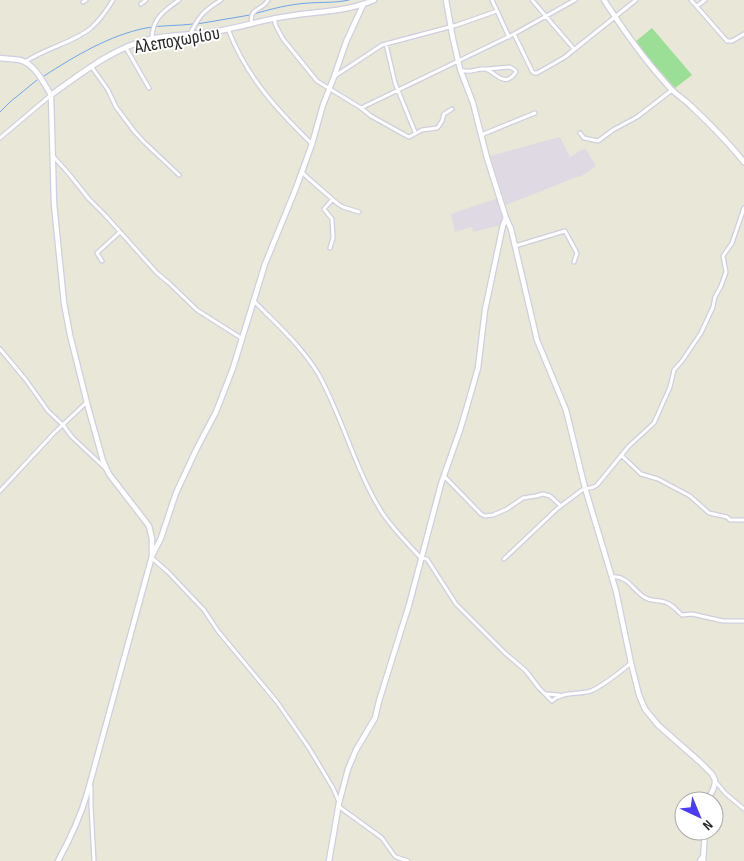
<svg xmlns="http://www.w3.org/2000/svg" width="744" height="861" viewBox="0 0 744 861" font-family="'Sofia Sans Condensed',sans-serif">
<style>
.industrial{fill:#ded9e2}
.green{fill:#9adf95}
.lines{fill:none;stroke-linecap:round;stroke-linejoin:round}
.stream{stroke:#6da6ea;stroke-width:1}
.street-casing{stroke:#cfcee0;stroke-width:5.5}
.secondary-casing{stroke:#cfcee0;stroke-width:7}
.street{stroke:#fff;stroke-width:3}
.secondary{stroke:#fff;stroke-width:4.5}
.labels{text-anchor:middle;stroke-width:4;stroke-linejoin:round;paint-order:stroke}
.street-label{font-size:19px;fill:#272727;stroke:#fff}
</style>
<rect width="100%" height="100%" fill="#e9e7d8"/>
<path class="industrial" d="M560,137L570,157L585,148L596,166L580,177L579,176L506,205L490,156Z
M498,198L504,217L501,225L473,232L472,227L455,232L451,214Z"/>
<path class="green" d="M652,28L692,75L675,88L650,60L635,42Z"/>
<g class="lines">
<path class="stream" d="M254,14C271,9 290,4 309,3C323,2 335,3 349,0
M197,24L250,15
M44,76C75,56 110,35 146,28C161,25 178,26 193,24
M0,112L10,102L37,80"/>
<defs>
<path id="street" d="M492,0L509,37
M532,0L574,49
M691,0L727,41H732L744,34
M83,2L86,0
M141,4L146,0
M697,6L705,0
M274,19L276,26L283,39L317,81L361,108L371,116L405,135L409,137L422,130L437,128L439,126L442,121L444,114L452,109
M252,24C248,7 263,11 268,0
M228,29C246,76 276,109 312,144
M190,34C200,15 202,12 221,0
M514,34L532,71L534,73H537L553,64L565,57L636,0
M152,39C152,18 164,11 179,0
M386,44L395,83L415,132
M126,48L149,88
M25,62C45,48 73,43 91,28C100,20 107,10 113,0
M91,66L108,90L116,107L134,131L143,141L179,175
M461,70C470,74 476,68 485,69C494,70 504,90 516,72L515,70L510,67L487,69
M335,76L382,45L457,25L497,11
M361,108L514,34L575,0
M580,133L584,138L598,141L613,130L637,117L672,90
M481,135L535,113
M0,138L51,95
M53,156L69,174L89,199L105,215L157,273L169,283L197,310L241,338
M302,172L308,178L338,204L343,207L359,212
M515,246L565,231L577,253L574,262
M330,248L333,238L332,219L324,209L332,200
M102,261L97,253L120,232
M253,300C276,324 302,346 319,375C343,419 355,469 381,511C392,528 407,543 421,558L427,559L456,604L505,653L526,671L539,688L552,701C563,691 578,695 591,691C604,685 619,673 631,663
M0,349L26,380L48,411L63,425L72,437L105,468
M621,455L641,474L658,479L690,496L709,513L727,517L730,520H744
M444,476L481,514L485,516L493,515L507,509L523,498L536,496L543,494L550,496L561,506
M0,491L54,433L87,402
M152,558L168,572L204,610L218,631L277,702L309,748L333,788L339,802
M504,559L558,508L582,490C588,487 590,490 597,485L629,446L654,423L670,387L674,370L682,361L701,333L713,307L715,297L721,286L726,272L723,256L732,243L744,208
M612,577C627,575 633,590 644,597C651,602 659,599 667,603C673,605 677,611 682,615L692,614L723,621H744
M546,694L559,695
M715,781L725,793L744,809
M91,787V806L94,861
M338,806L382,838L394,855L396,857L408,861
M699,861L703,855"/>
<path id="secondary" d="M446,0L453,39L460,69L473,103L487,158L506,218L511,229L537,340L566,410L585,488L616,591L631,663L639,695L645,709L658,725L700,762L712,774L715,780V783L713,790L707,801
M604,0C624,31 646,62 671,89C677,95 685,100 691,106C710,124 728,142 744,162
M0,58C7,59 13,59 20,60C35,64 43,82 51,95C82,73 113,48 150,39C172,34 196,35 218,31C242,27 265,19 289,16C318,11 347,12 374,0
M51,95L54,204L64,303L70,335L88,407L103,461L109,474L149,526L152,539V556L87,794C80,818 70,839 58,861
M153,554L161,538L176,493L197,448L216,412L233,368L265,264L296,188L312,144L323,105L334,77L346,42L363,5
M329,861L339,803L348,769L356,750L375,718L379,701L409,605L441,484L460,430L466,410L478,368L485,310L503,225L506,218
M703,861L705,831"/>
</defs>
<use href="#street" class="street-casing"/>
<use href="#secondary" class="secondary-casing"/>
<use href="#street" class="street"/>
<use href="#secondary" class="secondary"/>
</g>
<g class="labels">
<g class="street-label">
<text transform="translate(177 39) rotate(-10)" y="7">Αλεποχωρίου</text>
</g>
</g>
<g transform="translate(699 816) rotate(136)"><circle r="24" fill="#ffffff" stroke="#a9a9a9"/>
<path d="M0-4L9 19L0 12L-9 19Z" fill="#4c3bf4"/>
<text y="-8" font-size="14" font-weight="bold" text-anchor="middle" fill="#272727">N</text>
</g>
</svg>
